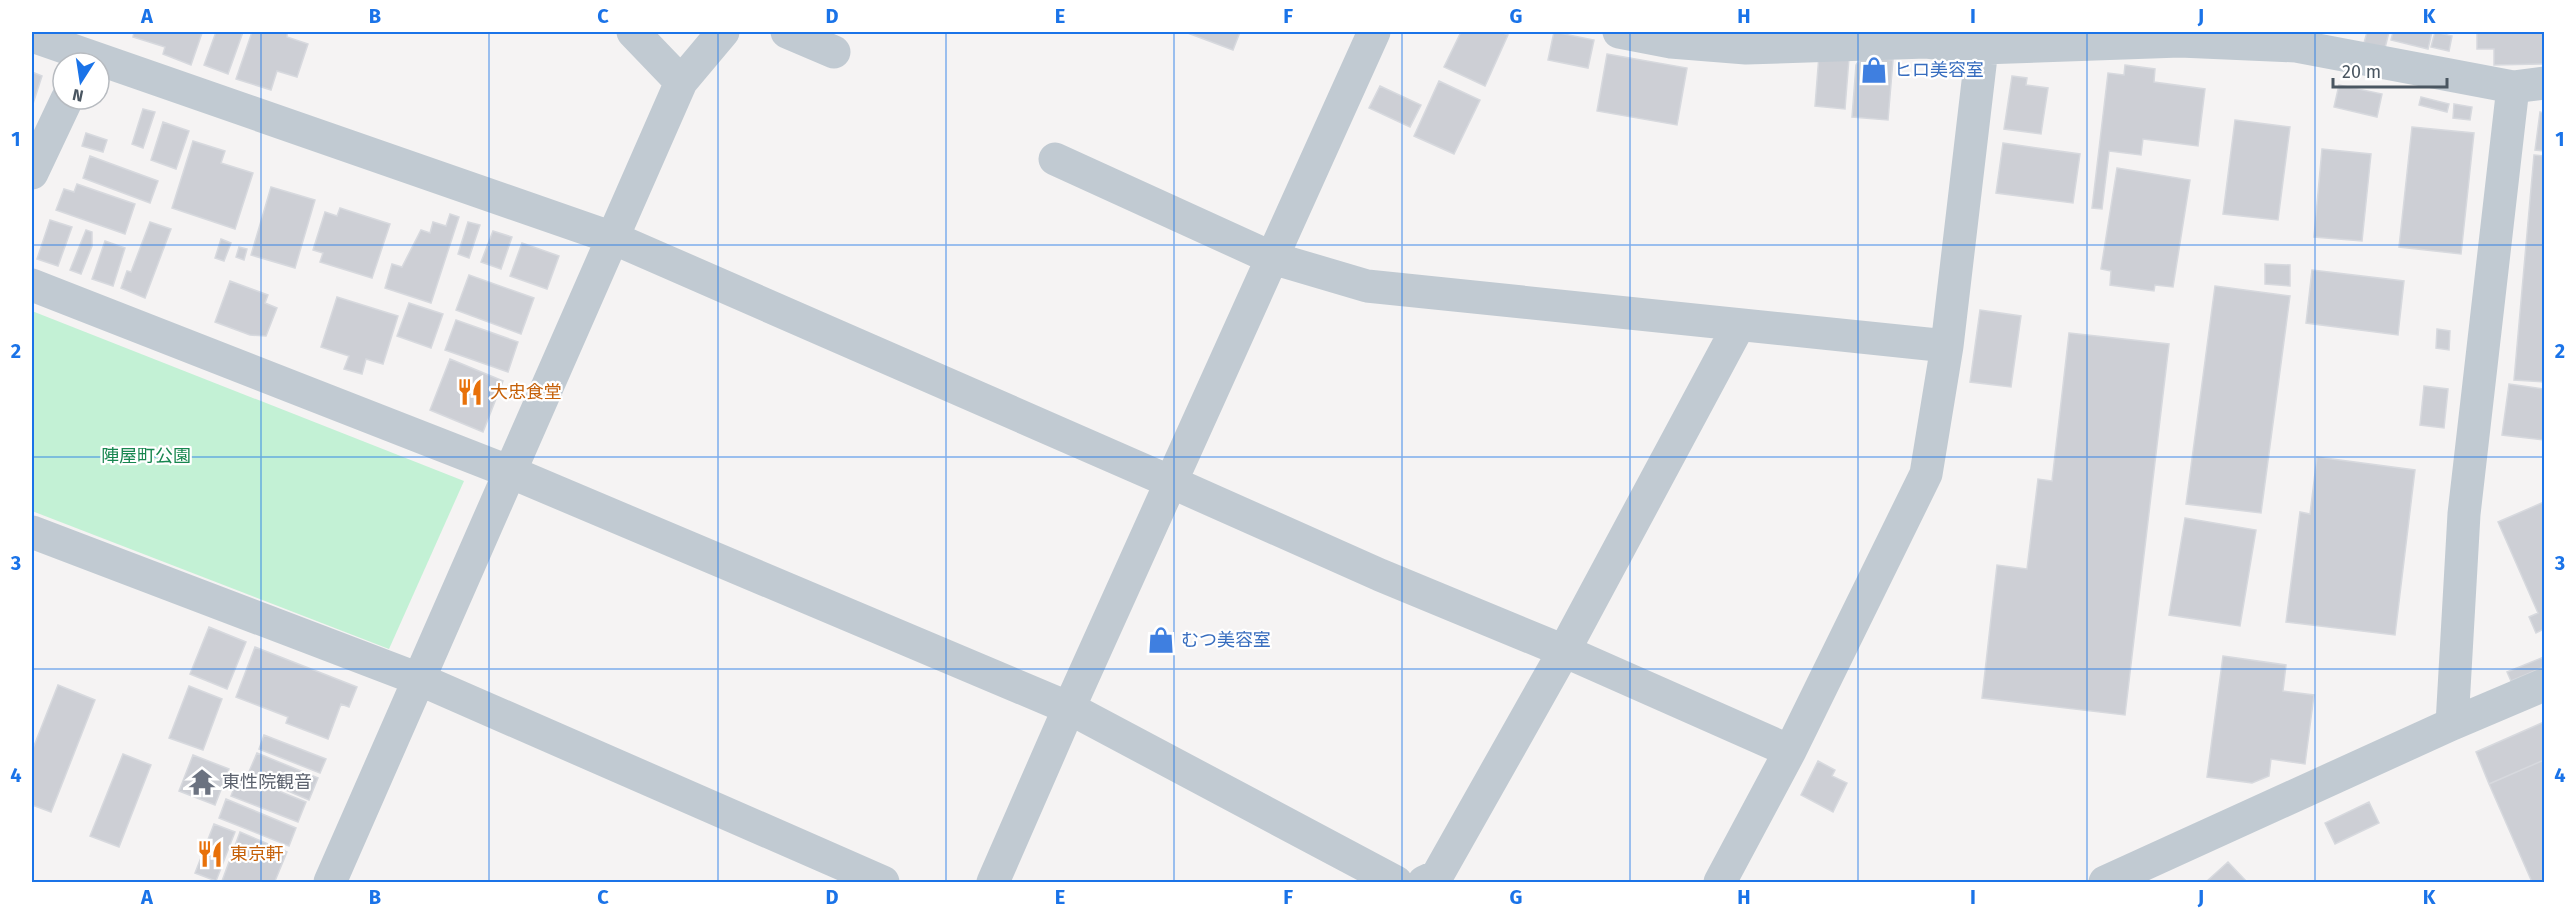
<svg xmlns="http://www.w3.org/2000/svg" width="2576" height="914" viewBox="0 0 2576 914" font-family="'Fira Sans','Noto Sans JP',sans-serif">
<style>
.green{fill:#c3f1d5}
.building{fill:#cdcfd5;stroke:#d7d9de;stroke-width:1.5}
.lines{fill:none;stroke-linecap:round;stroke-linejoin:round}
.minor{stroke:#c1cad2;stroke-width:33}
.grid{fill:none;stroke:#1a73e8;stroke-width:1.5;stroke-opacity:0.55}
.labels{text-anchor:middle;stroke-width:4.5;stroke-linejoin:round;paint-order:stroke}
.shop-label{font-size:18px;fill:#366cbe;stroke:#fff;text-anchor:start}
.food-label{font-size:18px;fill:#c56008;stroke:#fff;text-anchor:start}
.park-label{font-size:18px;fill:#17864f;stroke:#fff}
.worship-label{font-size:18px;fill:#5b616d;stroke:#fff;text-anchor:start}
.neatline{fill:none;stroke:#1a73e8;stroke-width:2}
.grid-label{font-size:20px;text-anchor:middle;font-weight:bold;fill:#1a73e8}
</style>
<rect width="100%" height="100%" fill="#f5f3f3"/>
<path class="green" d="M32,311L464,481L389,649L32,511Z"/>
<path class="building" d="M134,32H198L202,33L191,65L163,54L165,47L133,37Z
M216,32H243L228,74L204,65Z
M252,32H287V37L308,44L297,77L277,71L271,90L236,79Z
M1185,32H1240L1233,50Z
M1461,32H1501L1508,35L1485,86L1444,67Z
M1554,32L1594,40L1588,68L1548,60Z
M2367,32H2389L2385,48L2364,43Z
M2393,32H2432L2428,49L2391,40Z
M2435,32L2452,36L2449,51L2431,47Z
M2477,32H2544V64L2494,65V49H2477Z
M1607,54L1687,68L1677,125L1597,111Z
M1819,55L1849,58L1845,109L1815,106Z
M1862,56L1893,60L1888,120L1852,117L1856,65Z
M2125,65L2155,69L2154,82L2205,89L2198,146L2143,139L2141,155L2109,151L2102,209L2092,208L2108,73L2124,75Z
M32,72L42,76L32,107Z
M2012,76L2027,78L2026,85L2048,88L2041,134L2004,129Z
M1439,81L1480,100L1454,154L1414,136Z
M2339,85L2382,94L2377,117L2334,107Z
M1380,86L1421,105L1410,127L1369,108Z
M2421,97L2449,104L2447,112L2419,105Z
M2454,104L2472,107L2470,120L2453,118Z
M143,109L155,112L143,148L132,144Z
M2540,112L2544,113V151L2535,150Z
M2235,120L2290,127L2278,220L2223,214Z
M163,122L189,131L176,169L151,160Z
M2412,127L2474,133L2461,254L2399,247Z
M86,133L107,140L103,152L82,146Z
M193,141L225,151L221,163L253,173L235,229L172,208Z
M2003,143L2080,154L2073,203L1996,193Z
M2322,149L2371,154L2362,241L2314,237Z
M2534,155L2544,156V382L2514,380Z
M90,156L158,181L150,203L83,178Z
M2117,168L2190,180L2173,287L2155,285L2154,291L2110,285L2111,271L2101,269Z
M77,184L135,204L125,234L56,210L64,189L74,192Z
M271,187L315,200L295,268L251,255Z
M340,208L390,224L372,278L320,262L323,253L313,250L325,212L337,216Z
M450,214L459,217L431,303L385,288L392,264L402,267L421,230L430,233L433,222L446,226Z
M50,220L72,227L58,266L37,259Z
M150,222L171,229L145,298L121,288L127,271L131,272Z
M468,222L480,225L469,258L458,254Z
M86,230L92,232V246L81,274L70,270Z
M493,231L512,237L501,269L481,262Z
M221,239L231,243L224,261L215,258Z
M105,241L125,248L113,286L92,279Z
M522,243L559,256L547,289L510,276Z
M239,247L247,249L244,260L236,257Z
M2265,264L2290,265V286L2265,284Z
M2312,270L2404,281L2398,335L2306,323Z
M469,275L534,298L521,334L456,310Z
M230,281L268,295L265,303L277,308L266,336L250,335L215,322Z
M2215,286L2290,296L2261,513L2186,504Z
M337,297L398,316L383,364L366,359L362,374L344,369L349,356L321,347Z
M409,303L443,314L431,348L397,336Z
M1980,310L2021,316L2011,387L1970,382Z
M456,320L518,342L508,372L445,350Z
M2437,329L2450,331L2449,350L2436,348Z
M2069,333L2169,344L2125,715L1982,698L1997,565L2027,569L2038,479L2052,481Z
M450,359L503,381L483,432L430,410Z
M2509,384L2544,389V440L2502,435Z
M2424,386L2448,389L2444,428L2420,425Z
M2317,457L2415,470L2395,635L2286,622L2300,512L2310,514Z
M2544,502V629L2536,633L2529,617L2538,613L2498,522Z
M2185,518L2256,530L2240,626L2169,615Z
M209,627L246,642L227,689L190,674Z
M255,647L357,687L349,707L341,704L328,739L286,723L288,717L236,697Z
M2223,656L2286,665L2283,691L2314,695L2305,764L2271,759L2269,776L2252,783L2207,777Z
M2544,657V667L2511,681L2507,672Z
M58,685L95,700L51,812L32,805V751Z
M189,686L222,699L203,750L169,738Z
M2544,722V760L2489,784L2476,752Z
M264,735L326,759L320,773L259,749Z
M257,753L318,778L309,800L248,774Z
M123,754L151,765L119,847L90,836Z
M193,755L229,769L215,805L179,791Z
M2544,760V882H2532L2489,784Z
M1818,761L1835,770L1832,776L1847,783L1833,812L1801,795Z
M239,775L306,802L298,822L231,796Z
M226,799L296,828L289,846L219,818Z
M2369,802L2379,823L2335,844L2325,823Z
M214,824L235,832L216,881L195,873Z
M240,832L287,852L275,881H222Z
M2228,862L2247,882H2206Z"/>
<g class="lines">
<path class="minor" d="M633,32L681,82
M787,32L834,52
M1619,32L1671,42L1746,48L1926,42L1982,48L2180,41L2296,46L2513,87L2544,83
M32,36L613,238L1171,482L1380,575L1564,651L1790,751
M1055,159L1272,258L1367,286L1947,346
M32,173L67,99
M32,285L510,472L1069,708L1396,882
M32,532L421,680L883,882
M2452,724L2464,514L2513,87
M330,882L681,82L723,32
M993,882L1069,708L1374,32
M1424,882L1437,876L1564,651L1739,325
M1720,882L1790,751L1926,474L1947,346L1982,48
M2105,882L2452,724L2544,685"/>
</g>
<path class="grid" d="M261,32V882M489,32V882M718,32V882M946,32V882M1174,32V882M1402,32V882M1630,32V882M1858,32V882M2087,32V882M2315,32V882M32,245H2544M32,457H2544M32,669H2544"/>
<defs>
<symbol id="shop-bare" viewBox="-9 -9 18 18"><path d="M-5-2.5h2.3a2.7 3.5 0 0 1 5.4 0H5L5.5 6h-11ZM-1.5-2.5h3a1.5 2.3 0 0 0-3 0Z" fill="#3f7fe0" stroke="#fff" stroke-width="2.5" paint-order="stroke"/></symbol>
<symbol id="restaurant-bare" viewBox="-9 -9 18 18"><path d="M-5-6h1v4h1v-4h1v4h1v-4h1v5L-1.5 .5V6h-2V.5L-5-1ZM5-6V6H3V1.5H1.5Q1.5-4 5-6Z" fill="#e8710a" stroke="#fff" stroke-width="2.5" paint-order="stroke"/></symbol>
<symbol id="temple-bare" viewBox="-9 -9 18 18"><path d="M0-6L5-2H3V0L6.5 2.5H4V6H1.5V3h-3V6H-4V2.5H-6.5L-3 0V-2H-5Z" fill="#6b7280" stroke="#fff" stroke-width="2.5" paint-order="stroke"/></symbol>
</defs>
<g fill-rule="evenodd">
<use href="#shop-bare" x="1855" y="51" width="38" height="38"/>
<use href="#restaurant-bare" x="451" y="373" width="38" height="38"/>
<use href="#shop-bare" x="1142" y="621" width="38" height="38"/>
<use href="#temple-bare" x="183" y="763" width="38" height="38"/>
<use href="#restaurant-bare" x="191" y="835" width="38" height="38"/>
</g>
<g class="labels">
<g class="shop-label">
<text x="1894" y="76">ヒロ美容室</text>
<text x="1181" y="646">むつ美容室</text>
</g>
<g class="food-label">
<text x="490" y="398">大忠食堂</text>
<text x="230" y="860">東京軒</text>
</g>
<g class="park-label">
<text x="146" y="462">陣屋町公園</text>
</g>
<g class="worship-label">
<text x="222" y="788">東性院観音</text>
</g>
</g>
<rect width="2576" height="914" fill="none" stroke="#ffffff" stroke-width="66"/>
<g transform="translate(81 81) rotate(192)"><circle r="28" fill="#ffffff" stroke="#b7bbc0" stroke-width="1.5"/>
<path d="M0-4.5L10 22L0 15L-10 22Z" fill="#1a73e8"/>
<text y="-9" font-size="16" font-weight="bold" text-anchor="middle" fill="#4a5661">N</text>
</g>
<path d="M2333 78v9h114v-9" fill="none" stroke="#4a5661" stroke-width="3"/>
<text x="2342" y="78" font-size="18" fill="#4a5661" stroke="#ffffff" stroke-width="4.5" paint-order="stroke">20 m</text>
<rect x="33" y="33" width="2510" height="848" class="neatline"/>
<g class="grid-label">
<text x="147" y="23">A</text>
<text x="375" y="23">B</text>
<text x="603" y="23">C</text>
<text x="832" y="23">D</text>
<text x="1060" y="23">E</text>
<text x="1288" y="23">F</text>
<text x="1516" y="23">G</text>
<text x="1744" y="23">H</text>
<text x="1973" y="23">I</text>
<text x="2201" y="23">J</text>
<text x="2429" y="23">K</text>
<text x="16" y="146">1</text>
<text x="2560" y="146">1</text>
<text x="16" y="358">2</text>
<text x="2560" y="358">2</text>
<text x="16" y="570">3</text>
<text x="2560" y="570">3</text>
<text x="16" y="782">4</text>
<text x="2560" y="782">4</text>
<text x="147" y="904">A</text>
<text x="375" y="904">B</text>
<text x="603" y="904">C</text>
<text x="832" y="904">D</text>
<text x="1060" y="904">E</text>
<text x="1288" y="904">F</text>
<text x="1516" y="904">G</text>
<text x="1744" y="904">H</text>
<text x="1973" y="904">I</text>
<text x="2201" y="904">J</text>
<text x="2429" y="904">K</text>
</g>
</svg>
